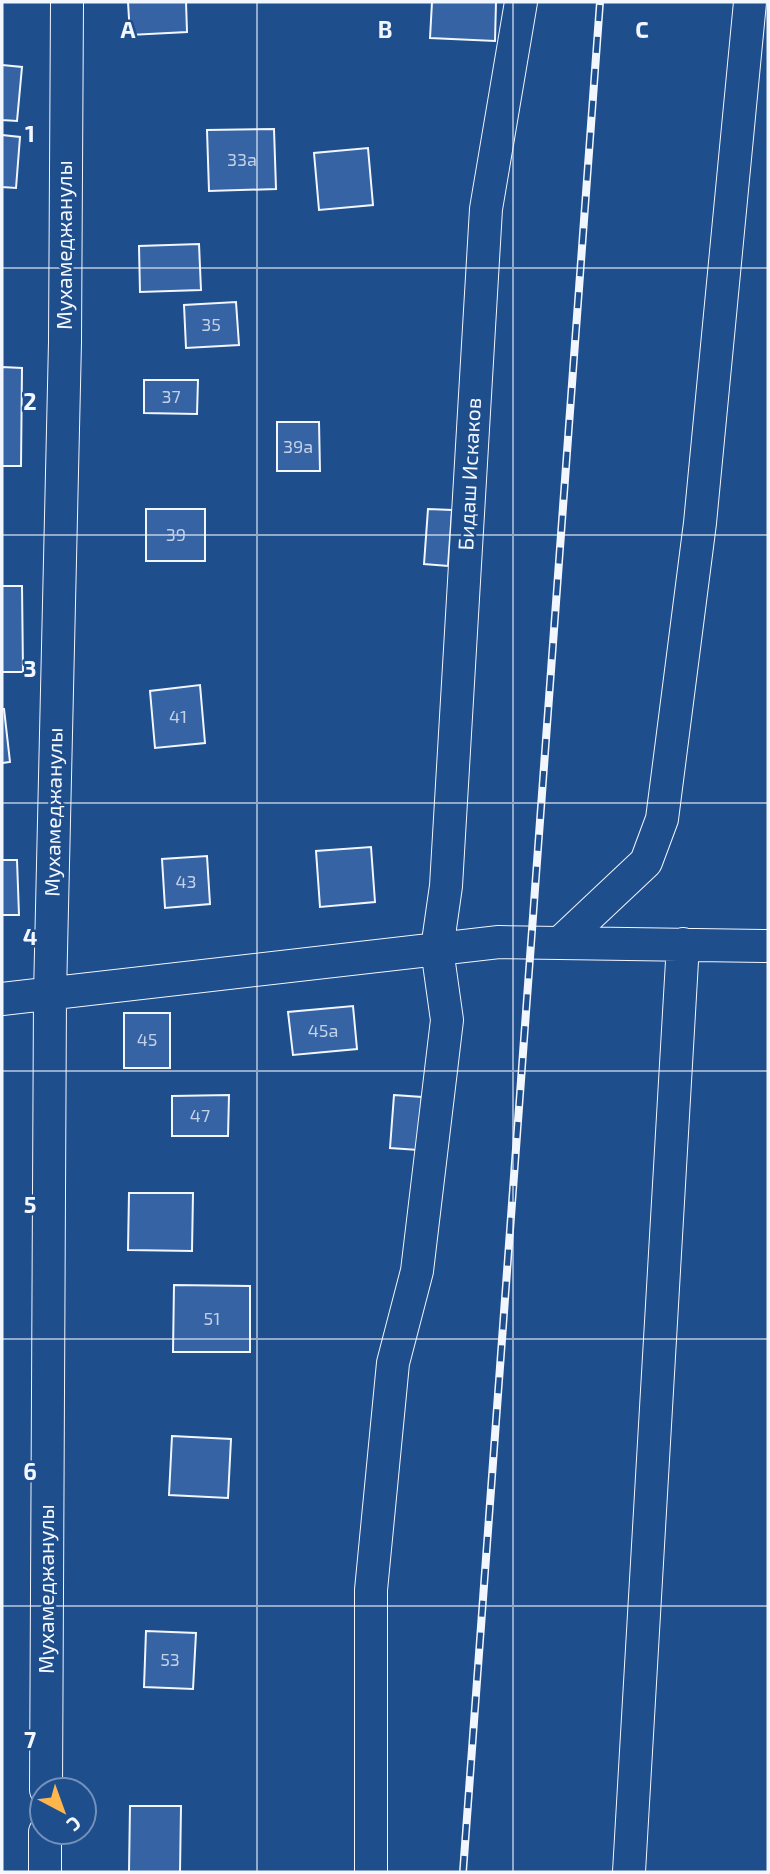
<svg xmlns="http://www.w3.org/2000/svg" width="770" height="1874" viewBox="0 0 770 1874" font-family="'Exo 2',sans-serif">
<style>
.building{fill:#3563a3;stroke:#f2f6ff;stroke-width:2}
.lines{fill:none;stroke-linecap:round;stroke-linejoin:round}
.minor-casing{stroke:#f2f6ff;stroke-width:34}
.minor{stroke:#1f4e8c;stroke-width:32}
.rail-casing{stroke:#f2f6ff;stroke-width:8}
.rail{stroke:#1f4e8c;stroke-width:5;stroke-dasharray:16;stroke-linecap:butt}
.grid{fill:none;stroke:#f2f6ff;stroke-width:2;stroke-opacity:0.55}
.labels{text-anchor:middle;stroke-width:5;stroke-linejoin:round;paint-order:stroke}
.number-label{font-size:18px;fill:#c3d1e8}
.street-label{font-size:21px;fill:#f2f6ff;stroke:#1f4e8c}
.grid-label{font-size:23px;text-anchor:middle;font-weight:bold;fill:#f2f6ff;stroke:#1f4e8c;stroke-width:5;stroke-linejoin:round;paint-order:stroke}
</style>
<rect width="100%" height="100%" fill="#1f4e8c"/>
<path class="building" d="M128,2H186L187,32L130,35Z
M432,2H496L495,41L430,38Z
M2,65L22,67L17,121L2,120Z
M274,129L276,189L209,191L207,130Z
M2,135L20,137L16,188L2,187Z
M368,148L373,205L319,210L314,153Z
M199,244L201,290L140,292L139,246Z
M236,302L239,345L186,348L184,305Z
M2,367L22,368L21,466H2Z
M144,380H198L197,414L144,413Z
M277,422H319L320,471H277Z
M146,509H205V561H146Z
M428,509L452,510L448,566L424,564Z
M2,586H22L23,672H2Z
M200,685L205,743L155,748L150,691Z
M2,709H4L10,762L2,763Z
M371,847L375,902L320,907L316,851Z
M207,856L210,904L165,908L162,859Z
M2,860H17L19,915H2Z
M353,1006L357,1049L293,1055L288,1012Z
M124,1013H170V1068H124Z
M229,1095L228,1136H172V1096Z
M394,1095L422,1097L418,1150L390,1148Z
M129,1193H193L192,1251L128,1250Z
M174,1285L250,1286V1352H173Z
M172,1436L231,1439L228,1498L169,1495Z
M146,1631L196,1633L193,1689L144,1687Z
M130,1806H181L180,1872H129Z"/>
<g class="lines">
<defs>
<path id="minor" d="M561,942L646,862L662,819L700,523L750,2
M2,999L499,942L768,946
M46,1790L50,995L65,342L67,2
M45,1872V1832
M371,1872V1590L393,1363L417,1271L447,1020L437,949L446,886L486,209L521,2
M629,1872L683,944"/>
</defs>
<use href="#minor" class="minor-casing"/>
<use href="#minor" class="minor"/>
<defs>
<path id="rail" d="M463,1872L600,2"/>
</defs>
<use href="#rail" class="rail-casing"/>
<use href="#rail" class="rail"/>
</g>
<path class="grid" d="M257,2V1872M513,2V1872M2,268H768M2,535H768M2,803H768M2,1071H768M2,1339H768M2,1606H768"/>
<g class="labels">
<g class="number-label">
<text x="242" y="166">33а</text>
<text x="211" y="331">35</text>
<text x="171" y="403">37</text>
<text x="298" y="453">39а</text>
<text x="176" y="541">39</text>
<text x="178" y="723">41</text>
<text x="186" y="888">43</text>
<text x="323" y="1037">45а</text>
<text x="147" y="1046">45</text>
<text x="200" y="1122">47</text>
<text x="212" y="1325">51</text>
<text x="170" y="1666">53</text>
</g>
<g class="street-label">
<text transform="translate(65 245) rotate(-90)" y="7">Мухамеджанулы</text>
<text transform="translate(470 474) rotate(-87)" y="7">Бидаш Искаков</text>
<text transform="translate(54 812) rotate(-89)" y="7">Мухамеджанулы</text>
<text transform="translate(47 1589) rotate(-90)" y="7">Мухамеджанулы</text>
</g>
</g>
<g class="grid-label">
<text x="128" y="38">A</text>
<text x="385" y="38">B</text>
<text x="642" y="38">C</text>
<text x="30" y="142">1</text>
<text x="30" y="410">2</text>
<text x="30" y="677">3</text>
<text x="30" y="945">4</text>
<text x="30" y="1213">5</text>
<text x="30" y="1480">6</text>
<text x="30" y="1748">7</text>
</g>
<rect width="770" height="1874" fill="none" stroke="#f2f6ff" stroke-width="7"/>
<g transform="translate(63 1811) rotate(139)"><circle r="33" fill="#1f4e8c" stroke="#7391ba" stroke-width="2"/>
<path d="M0-5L12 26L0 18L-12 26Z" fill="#ffb74d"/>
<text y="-10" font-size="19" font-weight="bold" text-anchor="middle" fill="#f2f6ff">С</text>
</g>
</svg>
